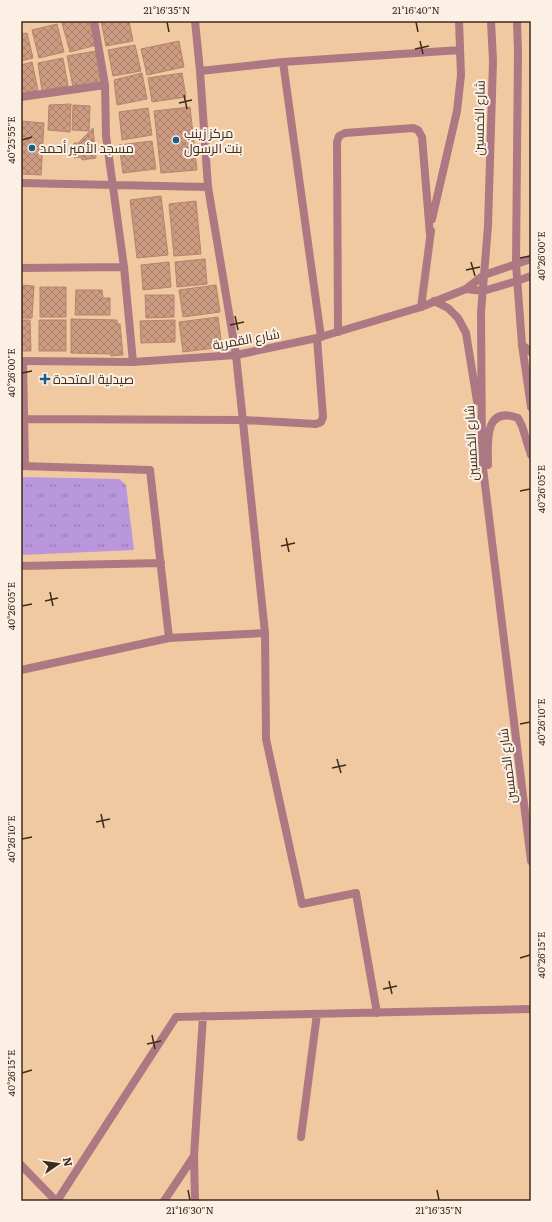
<svg xmlns="http://www.w3.org/2000/svg" width="552" height="1222" viewBox="0 0 552 1222" font-family="Literata,Cairo,serif">
<style>
.park{fill:url(#park-tufts)}
.building{fill:url(#building-cross-hatch);stroke:#b5846c}
.lines{fill:none;stroke-linecap:round;stroke-linejoin:round}
.minor{stroke:#ad7882;stroke-width:8}
.tertiary{stroke:#ad7882;stroke-width:8}
.ticks{fill:none;stroke:#3c2c1c;stroke-width:1.5}
.poi-dot{fill:#185c91;stroke:#fcf0e4;stroke-width:1.5}
.labels{text-anchor:middle;stroke-width:4;stroke-linejoin:round;paint-order:stroke}
.street-label{font-size:13px;fill:#3c2c1c;stroke:#fcf0e4}
.poi-label{font-size:13px;fill:#3c2c1c;stroke:#fcf0e4;text-anchor:start}
.neatline{fill:none;stroke:#3c2c1c;stroke-width:1.5}
.ticks-label{font-size:10px;text-anchor:middle;fill:#3c2c1c}
</style>
<defs>
<pattern id="park-tufts" width="24" height="20" patternUnits="userSpaceOnUse"><rect width="24" height="20" fill="#ba96dd"/><path d="M3 7l-1-3M5 7V3M7 7l1-3M15 17l-1-3M17 17v-4M19 17l1-3" fill="none" stroke="#987bb2"/></pattern>
<pattern id="building-cross-hatch" width="8" height="8" patternUnits="userSpaceOnUse"><rect width="8" height="8" fill="#cd9b82"/><path d="M0 0l8 8M0 8l8-8" fill="none" stroke="#a87f6a"/></pattern>
</defs>
<rect width="100%" height="100%" fill="#f1c9a1"/>
<path class="park" d="M21,477L119,479L126,485L134,550L21,555Z"/>
<path class="building" d="M70,21H91L97,45L70,52L62,23Z
M101,21H129L133,41L106,46Z
M57,24L64,52L39,58L32,30Z
M27,33L33,58L21,61V34Z
M179,41L184,67L147,75L141,49Z
M135,45L141,71L113,76L108,50Z
M96,51L101,82L73,87L67,56Z
M63,58L68,86L42,91L38,63Z
M32,62L38,90L21,94V65Z
M142,73L147,99L117,105L114,80Z
M182,73L186,97L152,102L148,78Z
M71,104L70,132L48,130L49,105Z
M73,105L90,106L89,131L72,130Z
M190,107L197,170L161,173L154,111Z
M148,108L152,135L122,140L119,112Z
M21,121L44,123L41,175L21,174Z
M93,128L96,158L82,160L81,157L74,158V143H78Z
M152,141L156,169L123,173L119,145Z
M161,196L168,255L137,258L130,200Z
M196,201L201,254L174,256L169,204Z
M205,259L207,284L177,287L175,262Z
M169,262L171,287L143,290L141,265Z
M21,285L34,286L32,318H21Z
M216,285L220,312L183,317L179,290Z
M40,287H66V317H40Z
M76,290H102L103,298H110V315H75Z
M145,295H174V317L146,318Z
M218,317L222,347L183,352L179,322Z
M71,319L117,320V324H120L123,355L111,356V354L71,353Z
M21,320H30L31,351H21Z
M39,320H66V351H39Z
M175,320V342L141,343L140,321Z"/>
<g class="lines">
<path class="minor" d="M94,21L105,85L106,136L124,267L133,362
M195,21L200,71L208,187L236,355L265,633L266,739L302,904L356,893L377,1013
M283,62L321,337
M200,71L283,62L460,50
M21,97L105,85
M21,183L208,187
M432,219L457,111L461,75L459,21
M21,268L124,267
M421,307L431,231
M338,332L337,142L339,136L345,133L413,128L418,130L422,137L430,235
M522,345L531,352
M23,361L25,466
M24,419L243,420L316,424L321,422L323,417L317,338
M21,466L150,470L169,638
M21,566L161,563
M21,670L169,638L265,633
M301,1137L317,1014
M21,1165L56,1201
M57,1201L176,1017L531,1009
M164,1201L194,1156
M195,1201L194,1156L203,1016"/>
<path class="tertiary" d="M491,21L493,61L488,226L481,312L482,460L531,861
M517,21L518,51L516,264L522,345L531,407
M466,289L483,291L517,281L531,276
M434,301L448,308L458,318L466,333L477,401
M21,361L133,362L236,355L317,338L421,307L466,289L484,275L531,259
M488,465C488,444 483,405 518,418L522,426L531,455"/>
</g>
<path class="ticks" d="M167,22L169,32M416,22L418,32M420,41L423,54M415,49L429,46M184,95L187,109M179,103L192,100M22,140L32,137M520,258L530,256M471,262L475,276M466,270L480,267M235,316L238,330M230,325L244,322M22,373L32,371M520,491L530,489M286,538L289,552M281,546L295,543M50,592L53,606M45,601L58,598M22,606L32,604M520,724L530,722M337,759L341,773M332,768L346,765M101,814L104,828M96,822L110,819M22,839L32,837M520,958L530,955M389,981L392,994M383,989L397,986M152,1035L155,1049M147,1044L161,1041M22,1073L32,1070M188,1190L190,1200M437,1190L439,1200"/>
<g class="poi-dot">
<circle cx="176" cy="140" r="4"/>
<circle cx="32" cy="148" r="4"/>
<path d="M43 373h4v4h4v4h-4v4h-4v-4h-4v-4h4z"/>
</g>
<g class="labels">
<g class="street-label">
<text transform="translate(479 118) rotate(-89)" y="5">شارع الخمسين</text>
<text transform="translate(246 339) rotate(-10)" y="5">شارع القمرية</text>
<text transform="translate(471 443) rotate(-93)" y="5">شارع الخمسين</text>
<text transform="translate(507 766) rotate(-97)" y="5">شارع الخمسين</text>
</g>
<g class="poi-label">
<text x="184" y="138">مركز زينب<tspan x="184" dy="15">بنت الرسول</tspan></text>
<text x="40" y="153">مسجد الأمير أحمد</text>
<text x="53" y="384">صيدلية المتحدة</text>
</g>
</g>
<rect width="552" height="1222" fill="none" stroke="#fcf0e4" stroke-width="44"/>
<g transform="translate(58 1164) rotate(77)" stroke="#fcf0e4" stroke-width="3" paint-order="stroke">
<path d="M0-3L7 15L0 10L-7 15Z" fill="#3c2c1c"/>
<text y="-6" font-size="11" font-weight="bold" text-anchor="middle" fill="#3c2c1c">N</text>
</g>
<rect x="22" y="22" width="508" height="1178" class="neatline"/>
<g class="ticks-label">
<text x="167" y="14">21°16'35"N</text>
<text x="416" y="14">21°16'40"N</text>
<text transform="translate(11 140) rotate(-90)" y="4">40°25'55"E</text>
<text transform="translate(541 256) rotate(-90)" y="4">40°26'00"E</text>
<text transform="translate(11 373) rotate(-90)" y="4">40°26'00"E</text>
<text transform="translate(541 489) rotate(-90)" y="4">40°26'05"E</text>
<text transform="translate(11 606) rotate(-90)" y="4">40°26'05"E</text>
<text transform="translate(541 722) rotate(-90)" y="4">40°26'10"E</text>
<text transform="translate(11 839) rotate(-90)" y="4">40°26'10"E</text>
<text transform="translate(541 955) rotate(-90)" y="4">40°26'15"E</text>
<text transform="translate(11 1073) rotate(-90)" y="4">40°26'15"E</text>
<text x="190" y="1214">21°16'30"N</text>
<text x="439" y="1214">21°16'35"N</text>
</g>
</svg>
